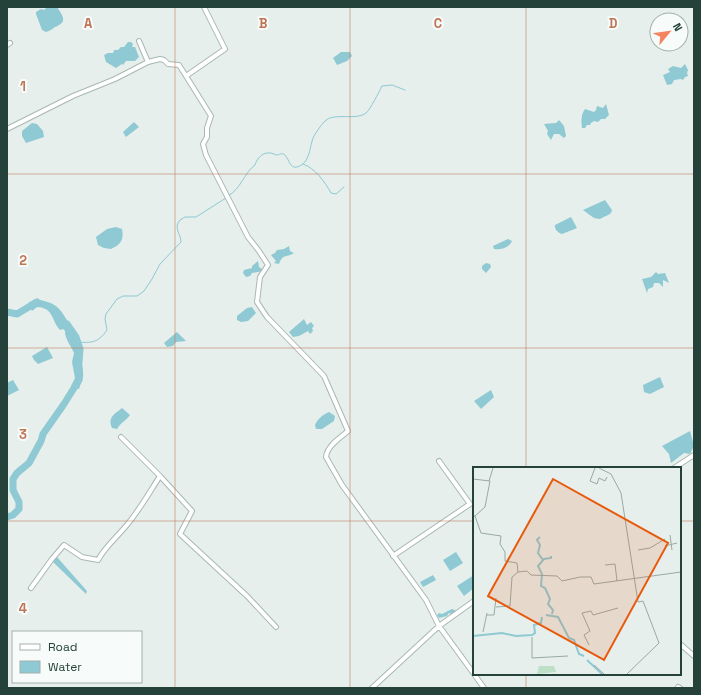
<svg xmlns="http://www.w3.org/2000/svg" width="701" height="695" viewBox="0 0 701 695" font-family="'Space Grotesk',sans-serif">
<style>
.water{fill:#8ec9d4}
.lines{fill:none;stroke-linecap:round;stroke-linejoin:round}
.stream{stroke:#8ec9d4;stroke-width:1}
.river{stroke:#8ec9d4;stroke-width:7}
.street-casing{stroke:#a8b8b2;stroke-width:6}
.street{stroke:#fff;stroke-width:4}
.grid{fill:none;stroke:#c07456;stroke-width:1;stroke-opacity:0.55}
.inset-river{fill:none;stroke:#8ec9d4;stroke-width:2}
.inset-road{fill:none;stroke:#98aaa4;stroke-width:1}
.view{fill:#e8590c;fill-opacity:0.15;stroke:#e8590c;stroke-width:2}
.inset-edge{fill:none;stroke:#24423a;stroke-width:2}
.grid-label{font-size:13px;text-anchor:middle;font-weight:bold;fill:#c07456;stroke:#f7fbf9;stroke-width:4;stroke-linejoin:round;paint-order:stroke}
</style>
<rect width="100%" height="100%" fill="#e6efeb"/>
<path class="water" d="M47,7H57C63,16 68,22 55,27C52,29 50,31 46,32L42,30L36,14V12L41,9L44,10Z
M128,42H131L133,44L132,47H135L139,57L135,61H126L123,65L122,64L116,68L106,62L104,55L108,53H113L114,50H118L121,47H124Z
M341,52H350L352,56L347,61L337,65L333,58Z
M685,64L688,70L687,73L688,76L685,77L683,80L681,79L674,80L672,84L667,85L663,75L670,72L668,69L673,66L681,68Z
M606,104L609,115L605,119H601L598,122L594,121L591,123L590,125H587L585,128H582C581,122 581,114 585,109L594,112L596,110L597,106L603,108Z
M559,120L564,126L566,136L564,138L559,134H554L551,140L547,134L548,131L544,124L556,123Z
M134,122L139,127L126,137L123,132Z
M32,123L37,124L43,131L44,137L26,143L22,136V131Z
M605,200L612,210L611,213C608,216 604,216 600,219L594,218L583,210Z
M571,217L577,228L562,234C558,233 554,229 555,225Z
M116,227L122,229C124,240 121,244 111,249L104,248L98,245L96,237L107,229Z
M508,239L512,241C509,248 501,250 494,249L493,246Z
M289,246L290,251L294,253C287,258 283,253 279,264L274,263L276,261L271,255L275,253L277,250L284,249Z
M258,261L259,267L262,269L263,271L252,273L250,276L246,277L243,273L244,270L252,268V266Z
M486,263L490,264L491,267L486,273L482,269V266Z
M656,272L658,274L665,273L669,283L663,280V287L659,283H654L653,287L648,289L647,293L642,279L651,277Z
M35,299C42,300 50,302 56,306C70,317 85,359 83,377C82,381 80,385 79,389L71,386L75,378L72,362L74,353C71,345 65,340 65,331L63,329L60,330C51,320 54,308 37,307L32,311L28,303Z
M252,307L256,313L248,321L241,322L237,320V316L247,308Z
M304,319L307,325L311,322L314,326L312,328L313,331L310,334L308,331L299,336L293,337L289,332Z
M177,332L186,341L176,342L173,346L167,347L164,343Z
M47,347L53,358L38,364L34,360L32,356Z
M660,377L664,387L650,394L644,392L643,385Z
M13,380L19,390L7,396V383Z
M491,390L494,397L481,409L474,401Z
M122,408L130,415C126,421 120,423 117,429L112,428C107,417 115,414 122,408Z
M329,412L335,416L334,421L322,429H316L315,425C318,419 322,415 329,412Z
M690,431L694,446L690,454L684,453L671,463L669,454L662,446Z
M456,552L463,563L450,571L443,560Z
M57,557L87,591L86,594L53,562Z
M433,575L436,580L423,587L420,582Z
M474,575V588L464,596L457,586Z
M452,609L457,611L453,615L449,613L447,616L439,618L437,615L439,613L442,614Z"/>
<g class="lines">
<path class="stream" d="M303,164C315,168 325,182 331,193L336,194L344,187
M228,196C241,189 244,173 255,165C257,158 263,152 270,153C272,153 274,154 276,155C280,155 281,152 285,155C289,159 290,169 297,167C311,163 309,146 314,136C317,131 321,125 325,121C333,112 357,121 366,113C370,110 379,92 382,86L392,85L405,90
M77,342C92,343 98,343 107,330L105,319L106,314L117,299L123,296H137L144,291L152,279L160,264L181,242C181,234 173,228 180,220L185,217H196L226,198"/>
<path class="river" d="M7,312L17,314L37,302
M67,324L76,337L80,349L79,362
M7,517L13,515L19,509V502L13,490V479L17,473L29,463L41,441L43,434L64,404L79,380"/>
<defs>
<path id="street" d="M204,7L225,49L186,76L211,116L207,128V137L203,144L206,155L248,237L259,251L268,265L260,277L257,302L267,317L324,376L348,431C340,438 327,446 326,457L342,485L426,600L439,626L474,674
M139,41L148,62
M7,45L10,43
M7,129L73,96L115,79L148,62L160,59L164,60L168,64L179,65L186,76
M121,437L160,476
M674,468L694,455
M393,556L470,504L439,461
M31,588L52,559L64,545L82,557L98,560C105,547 117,537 126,526C139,511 149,493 160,476L192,511L180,534L247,596L276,627
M680,644L694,656
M474,674L484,688
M678,687L680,688
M372,688L439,626L474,601"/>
</defs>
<use href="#street" class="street-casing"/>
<use href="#street" class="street"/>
</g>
<path class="grid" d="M175,7V688M350,7V688M526,7V468M7,174H694M7,348H694M7,521H474M680,521H694M526,674V688"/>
<g transform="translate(473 467)">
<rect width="208" height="208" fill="#e6efeb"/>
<path d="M66,199H81L84,207L83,205L64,207Z" fill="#bfe0c8"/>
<path class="inset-river" d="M67,70L64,73L67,78L65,86L70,93M78,89V91L71,92L65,99L69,107L68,119L72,121L77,132L75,137L80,143L79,147M73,148L85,150L96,171L101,173L106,187L111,189M0,169L29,166L43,169L59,168L62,166L61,158L68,156L69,150M114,193L129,207"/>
<path class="inset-road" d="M122,1L117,14L124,17L126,11L132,14L134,10M126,1L138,7L148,26L165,135L170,134L186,176L154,207M0,12L17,14L12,40L2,49M16,14L20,1M0,49H2L8,66L28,69L27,77L32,85V94L44,96L45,105L54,104L58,108L84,109L89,114L107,110H118L121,117L208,105M197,68L199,83M192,79L204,76M165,83L177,81L192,72M132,98L142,97L144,114M23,140L37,139L39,110L45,105M14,148H21L23,131M10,165L14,146M59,170V191L95,189M116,178L111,168L117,164L109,146L118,144L120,148L145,141M121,198L131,207"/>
<path class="view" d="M80,12L195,76L131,193L15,129Z"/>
<rect width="208" height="208" class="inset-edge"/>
</g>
<g class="grid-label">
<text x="88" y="28">A</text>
<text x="263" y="28">B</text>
<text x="438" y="28">C</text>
<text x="613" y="28">D</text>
<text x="23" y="91">1</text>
<text x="23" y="265">2</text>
<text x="23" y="439">3</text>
<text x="23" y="613">4</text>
</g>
<rect width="701" height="695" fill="none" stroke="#24423a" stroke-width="16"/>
<rect x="12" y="631" width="130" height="52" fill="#f7fbf9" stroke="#a3b1ad"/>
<rect x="20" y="644" width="20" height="6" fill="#ffffff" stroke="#a3b1ad"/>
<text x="48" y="651" font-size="12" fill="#24423a">Road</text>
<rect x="20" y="661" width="20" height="12" fill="#8ec9d4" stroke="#a3b1ad"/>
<text x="48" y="671" font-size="12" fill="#24423a">Water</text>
<g transform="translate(669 32) rotate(61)"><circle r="19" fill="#f7fbf9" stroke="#a3b1ad"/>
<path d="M0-3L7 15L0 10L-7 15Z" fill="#f4845f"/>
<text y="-6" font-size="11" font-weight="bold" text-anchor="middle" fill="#24423a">N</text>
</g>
</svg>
